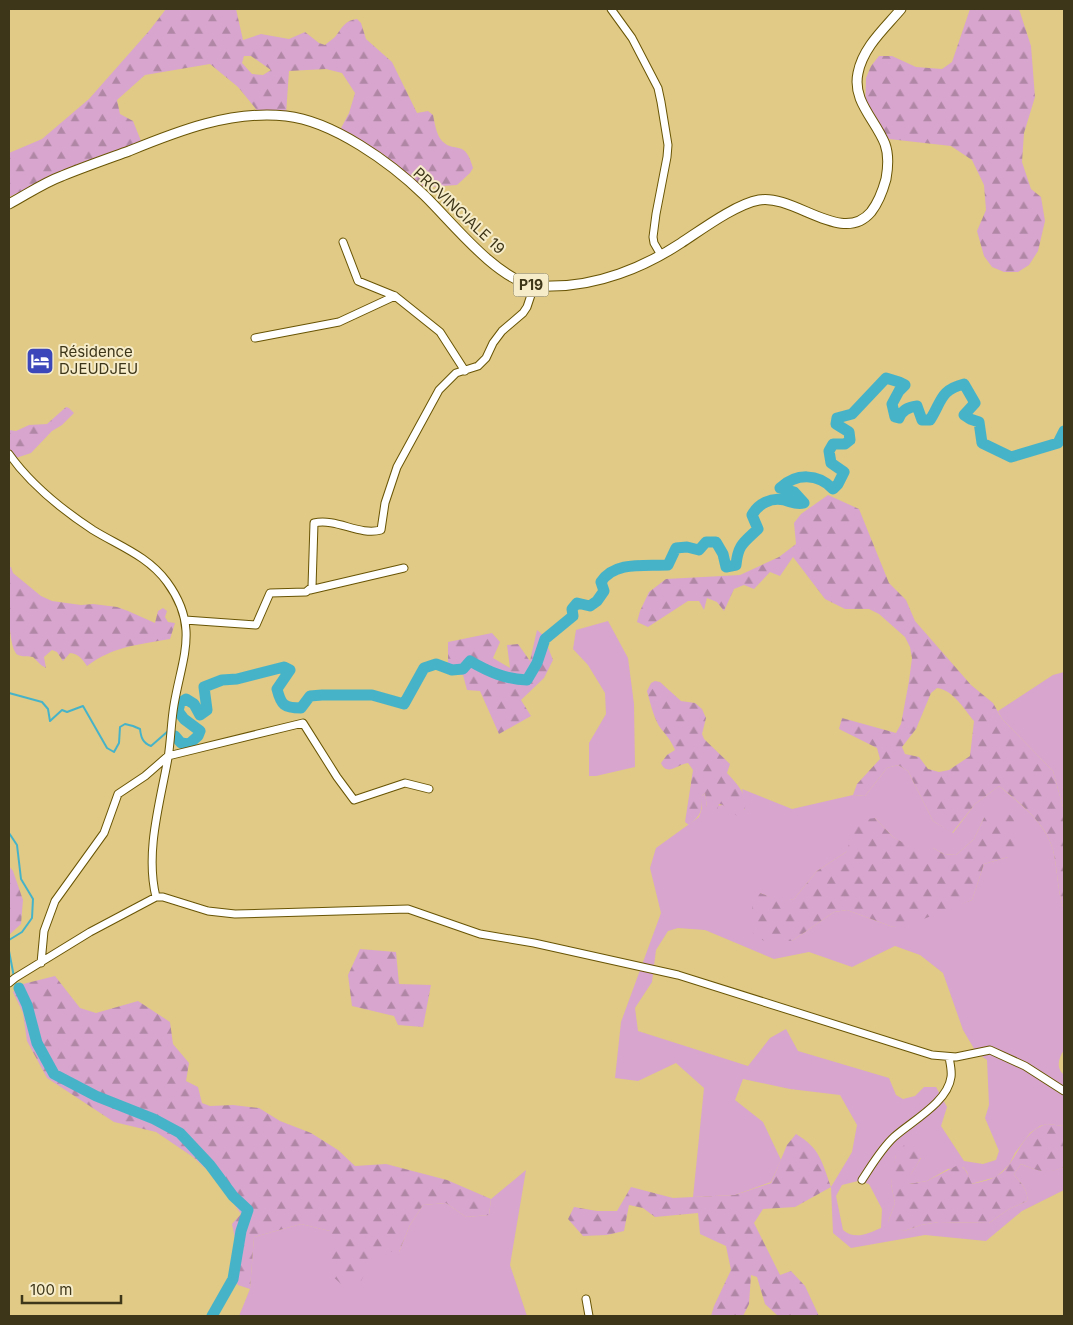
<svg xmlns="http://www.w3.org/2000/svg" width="1073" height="1325" viewBox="0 0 1073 1325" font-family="Inter,sans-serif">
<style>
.grass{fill:#d8a5ce;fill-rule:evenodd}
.forest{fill:url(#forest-firs);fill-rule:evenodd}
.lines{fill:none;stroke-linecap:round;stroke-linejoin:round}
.stream{stroke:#47b3c9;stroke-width:2}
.river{stroke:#47b3c9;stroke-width:11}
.minor-casing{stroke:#685404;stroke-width:9}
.major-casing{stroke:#685404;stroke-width:11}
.minor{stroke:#fff;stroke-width:7}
.major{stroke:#fff;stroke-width:9}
.labels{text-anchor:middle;stroke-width:4;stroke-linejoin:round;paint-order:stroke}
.shield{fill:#f6ecca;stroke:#756d4e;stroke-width:1}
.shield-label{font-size:14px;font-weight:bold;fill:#3e3619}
.street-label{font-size:15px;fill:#3e3619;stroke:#f6ecca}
.poi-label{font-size:15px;fill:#3e3619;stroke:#f6ecca;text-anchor:start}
</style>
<defs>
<pattern id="forest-firs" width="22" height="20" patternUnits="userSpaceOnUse" patternTransform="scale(1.25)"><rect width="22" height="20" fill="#d8a5ce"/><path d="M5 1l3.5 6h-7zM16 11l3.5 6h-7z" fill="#b187a6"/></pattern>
</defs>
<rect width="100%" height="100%" fill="#e0ca85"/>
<path class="grass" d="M608,621L628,658L634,704L635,767L596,776H589V743L606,714L605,693L588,665L573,649L576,630Z
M1064,672V811L1053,771L1002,719L998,711L1053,675Z
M898,765L908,771L933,821L953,833L975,804L999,786C1019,803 1046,823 1053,850C1058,870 1057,891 1064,910V1050C1058,1059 1056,1068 1064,1075V1126L1047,1124L1040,1126L1030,1133L1015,1153L1009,1165L996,1177L971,1184L967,1172L963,1167L948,1169L927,1181L909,1184V1177L921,1158L896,1155L891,1184L895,1203L888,1222L904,1231L921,1225L939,1222L989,1223L1009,1209L1027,1201C1029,1190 1020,1183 1014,1174L1021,1164C1037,1171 1048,1174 1064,1167V1190L1022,1211L986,1241L925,1235L851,1248L833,1233L831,1187L852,1152L857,1125L840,1095L790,1089L743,1079L735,1100L763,1122L781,1160L771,1182L735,1195L693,1197L704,1088L676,1063L638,1081L615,1078L621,1022L661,913L650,868L656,848L699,817L702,808V796L705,793L707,807L723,805L745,810L742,789L792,809L853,795L865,796L887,768ZM875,818L893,837L911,848H933L944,854L956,855L974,839L984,818L1008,857L984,864L972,900L893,927L847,910L834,912L792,941L760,893L782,902L794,899L817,871L846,852ZM678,928L705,930L774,959L809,952L852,967L895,946L920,955L943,973L963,1030L976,1052L987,1060L989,1105L985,1118L999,1151L996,1160L983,1164L964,1161L941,1126L947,1107L936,1087H924L915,1096L903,1099L896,1095L889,1078L798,1051L786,1029L770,1038L748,1066L638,1031L635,1008L652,982L656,950L668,931ZM858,1181L869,1184L882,1209L881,1228C867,1234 855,1240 843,1230L836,1196L842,1185Z
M526,1170L510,1265L527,1316H411L409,1315L405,1316H239L250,1289L254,1237L301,1224L330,1231L376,1252H399L410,1225L423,1205L446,1203L466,1217L489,1215L491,1199Z"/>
<path class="forest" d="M166,9H236L243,40L261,34L289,39L305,32L319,43L325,45C328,42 332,40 335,37C342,28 345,20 357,19L361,23L366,39L392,62L417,113L428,111L433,115C435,124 436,134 442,141C455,154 465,138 473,168L470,173L457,185L415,188L339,132L349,113L355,93L342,73L326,69L289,71L286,114H260L238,87L210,64L145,75L117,100L120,114L133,121L143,146L63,174L9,197V153L42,139L89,99L149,31ZM244,56H251L271,70L263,75L252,74L242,63Z
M970,9H1019L1031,46L1035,97L1024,133L1022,162L1031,189L1041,197L1045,221L1038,251L1029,265L1018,272H1004L992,267L984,256L977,231L986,210L984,185L972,160L951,146L889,139L873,122L865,109L866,78L871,66L879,56H892L916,67L942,69L952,62Z
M66,407L69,408L74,413L62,425L52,431L31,453L16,458L9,448V430L16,431L29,425L47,424Z
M828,495L859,509L889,583L906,600L915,621L971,685L993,703L1002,719L1053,771L1064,811V910C1057,891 1058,870 1053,850C1046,823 1020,803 999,786L975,804L952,833L933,821L908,771L898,765L887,768L865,796L853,795L857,784L880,759L877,748L839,729L842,718L896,733L901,724L909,681L912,658L910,647L905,637L879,614L869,609H845L825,599L793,557L780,576L770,572L754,589L744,585L734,589L724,611L717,602L707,598L704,610L699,601H688L648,627L637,622L640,611L649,592L666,579L740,575L779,557L796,544L794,523L801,514ZM937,688C953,690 964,709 974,721L970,756L949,770L939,772L928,769L919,757L905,754L902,747L916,729L931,693Z
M9,567H11L13,573L41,596L52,601L81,605L93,604L117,607L128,611L155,623L158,611L163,608L167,611L165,617L168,622L175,623L170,639C137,645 114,646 87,666C82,659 79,654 70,653L63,661L57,652L52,650L44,657L46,668L41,665L33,657C29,656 22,657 18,655C6,649 9,581 9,567Z
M537,630L543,635L553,660L544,678L521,700L531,716L499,734L480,691L467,690L463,675L448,673V642L492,633L500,642L493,658L510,668L507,645L518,644L530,661Z
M655,681L660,682L681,701L695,703L702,709L706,718L702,734L704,739L730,764L727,773C740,787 752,799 741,819L723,805L719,804L716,813L713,815L707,807L705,793L702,796C702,812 701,815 689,825L685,822L693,770L688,763C678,764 667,777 661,763L667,755L675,750C671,740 665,734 659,726C653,715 650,702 647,691L651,683Z
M994,809C1020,813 1015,826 1017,847L1008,857L984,864L972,900L916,922L893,927L847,910L834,912L792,941H764L753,934L752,905L760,893L782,901L794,899L817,871L846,852L858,820L875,818L893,837L911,847L933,848L944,854L956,855L974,839L984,818Z
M9,866L13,871L23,900L21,924L9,935Z
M360,949L396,952L399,984L431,985L423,1027L398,1025L394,1016L352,1006L348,975Z
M55,976L80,1008L96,1013L138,1001L170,1022L173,1044L189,1063L186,1081L198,1087L202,1103L210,1106L233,1105L259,1108L280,1121L311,1133L338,1150L355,1166L386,1164L447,1180L491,1199L489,1215L466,1217L446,1203L423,1205L410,1225L399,1252H376L361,1281L341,1284L329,1273L330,1231L301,1224L254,1237L250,1289L238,1285L229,1271L235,1239L232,1224L241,1214L216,1178L193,1157L156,1132L114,1122L47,1078L27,1041L23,1013L13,992L23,984Z
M1047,1124L1064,1126V1167C1046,1175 1039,1171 1021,1164L1014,1174C1020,1183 1029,1190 1027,1201L1009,1209L989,1223L939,1222L921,1225L904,1231L892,1227L888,1222L895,1203L891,1184L892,1172L896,1155L904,1145H911L922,1152C921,1164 908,1172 909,1184L927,1181L958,1165C967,1168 968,1176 972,1184C979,1182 988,1181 995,1177C1017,1167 1019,1131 1047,1124Z
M796,1134C820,1148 822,1162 831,1187L795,1207L763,1209L754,1223L780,1275L791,1271L805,1286L819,1316H778L765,1304L757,1277L751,1275L749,1304L743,1316H711L714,1306L731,1270L726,1246L700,1234L698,1213L655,1217L643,1208L629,1205L624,1231L607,1235L583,1236L568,1219L574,1207L597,1211H617L631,1187L673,1198L735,1195L771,1183L787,1145Z"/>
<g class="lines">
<path class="stream" d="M9,693L42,702L48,709L50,721L62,710L67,712L83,706L107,748L114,752L119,743L120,727L125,724L133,726L140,729C141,738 143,743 151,746L167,732
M9,833L17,845L21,879L33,899L32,918L22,932L9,940
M9,951L14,977"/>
<path class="river" d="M175,736L181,743L189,744L198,736L200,731L184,719L178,711L180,703L186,699L194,704L200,715L207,710L204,687L222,680L237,679L284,667L290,670L277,689C281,705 284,708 301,708L310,696L322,695H372L404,704L424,668L436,664L452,670L463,669L470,661C489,672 505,679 527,680L537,663L545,639L573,616L572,609L577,603L590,606L597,601L604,591L601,582C614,561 645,566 668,565L676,548L687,547L699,550L706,542H716L723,554L726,567L736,565C738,545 743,543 758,529L752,515C758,504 771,497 784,500C792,502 796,505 804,503L794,492L780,488C796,473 818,473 833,489L838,484L844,472L831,463L829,451L833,444H845L850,440L849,432L836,424L837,418L852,414L886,378L899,382L905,385L899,391L892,404L895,417L899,418C902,410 908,407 917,406L922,420H930C942,401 940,390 964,384L975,403L964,415L970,419L979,422L982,443L1011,457L1058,443L1064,431
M19,988L27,1005L37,1043L54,1074L96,1096L154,1119L180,1133L210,1165L233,1196L248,1210L241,1231L233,1279L212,1316"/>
<defs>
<path id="minor" d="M611,9L632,38L658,88L661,102L668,145L667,157L656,214L653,237L654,243L661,255
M343,242L358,281L395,296L440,332L465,371
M255,338L339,322L395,296
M9,454C31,485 61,509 93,530C119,546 148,556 167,582C200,627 182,657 174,705C171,722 171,740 168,758C160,803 145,852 156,897
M310,590L404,568
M185,620L256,625L270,593L306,592L312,587L314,523C337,518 359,536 381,530L385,503L397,467L439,390L456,373L478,366L486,358L493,343L502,331L523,313L527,307L534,286
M41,963L44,931L55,901L104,833L118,794L145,776L168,756L303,723L337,777L354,800L405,783L429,789
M9,983L15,978L90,932L156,897H163L208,911L235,914L408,909L480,934L534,943L678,975L932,1055L956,1057L990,1050L1025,1066L1064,1091
M862,1180C872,1165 881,1149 894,1137C912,1121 948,1102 951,1077C952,1071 950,1063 949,1057
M586,1299L589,1316"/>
<path id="major" d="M9,204C26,195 43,183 62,176C84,167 107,159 129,151C178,131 231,110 286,116C333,121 391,163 424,195C452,222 495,278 534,286C539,287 546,286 552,286C597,286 643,268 681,243C701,230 736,204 759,200C795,194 842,246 871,212C878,203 883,190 886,179C888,168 889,155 885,144C875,119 852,101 858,73C863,47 885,28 901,9"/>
</defs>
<use href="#minor" class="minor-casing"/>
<use href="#major" class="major-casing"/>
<use href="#minor" class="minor"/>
<use href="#major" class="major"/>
</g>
<defs>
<symbol id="hotel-square" viewBox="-11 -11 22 22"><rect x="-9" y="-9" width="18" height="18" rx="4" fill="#3c47ba" stroke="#f6ecca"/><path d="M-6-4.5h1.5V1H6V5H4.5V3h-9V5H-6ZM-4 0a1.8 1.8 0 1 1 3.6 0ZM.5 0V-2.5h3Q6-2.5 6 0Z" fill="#fff"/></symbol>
</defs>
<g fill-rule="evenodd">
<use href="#hotel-square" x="24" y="345" width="32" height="32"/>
</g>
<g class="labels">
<rect class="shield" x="513.5" y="273.5" width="35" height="23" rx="4"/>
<g class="shield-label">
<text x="531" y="290">P19</text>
</g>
<g class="street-label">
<text transform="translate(459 211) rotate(43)" y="5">PROVINCIALE 19</text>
</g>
<g class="poi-label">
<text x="59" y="357">Résidence<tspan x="59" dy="17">DJEUDJEU</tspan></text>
</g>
</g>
<rect width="1073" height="1325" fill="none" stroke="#3e3619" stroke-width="20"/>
<path d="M22 1295v8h99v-8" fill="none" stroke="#3e3619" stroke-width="2.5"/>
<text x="30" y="1295" font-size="15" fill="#3e3619" stroke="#f6ecca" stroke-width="4" paint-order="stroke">100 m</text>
</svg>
